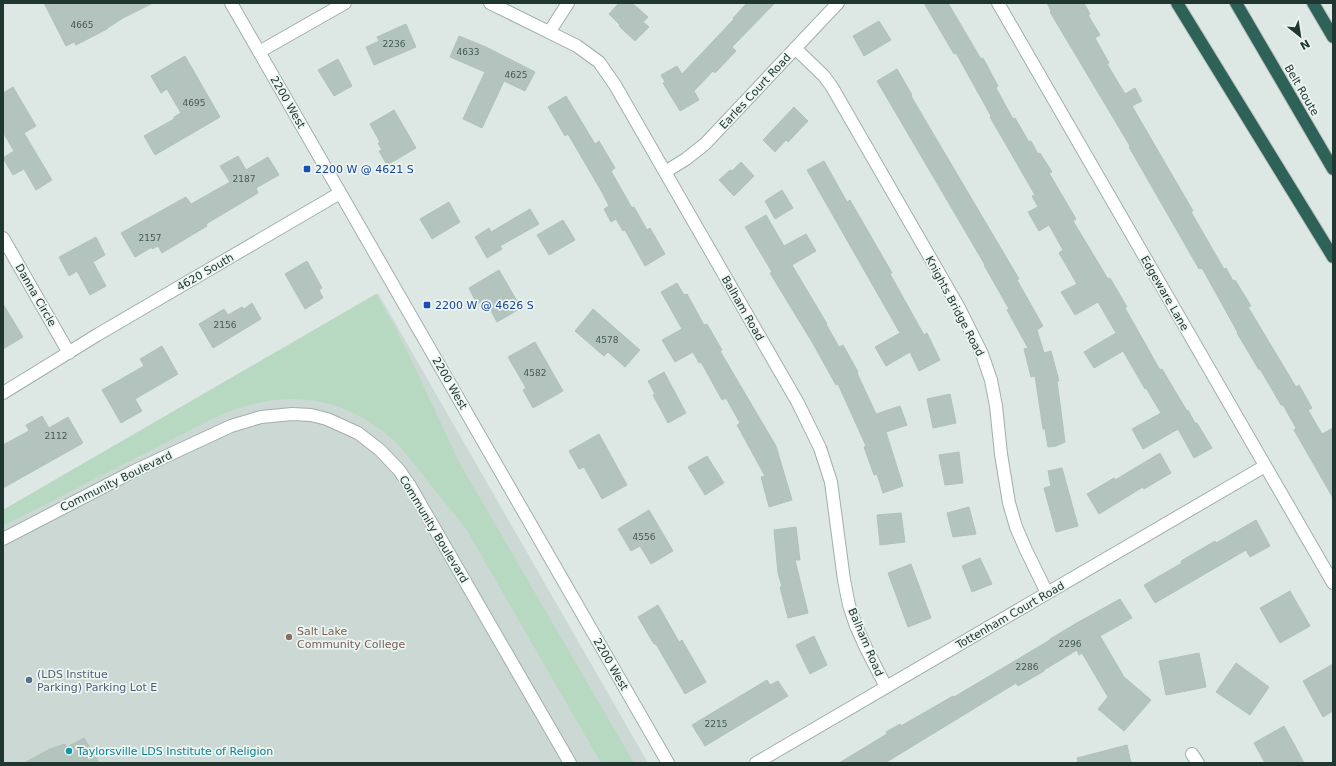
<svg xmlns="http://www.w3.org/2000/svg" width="1336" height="766" viewBox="0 0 1336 766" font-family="'DejaVu Sans',sans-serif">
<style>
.built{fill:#ccd8d3}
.green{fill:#b7d9c1}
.building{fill:#b3c3bd;stroke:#b1c1bb}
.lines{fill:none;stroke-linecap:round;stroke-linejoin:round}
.minor-casing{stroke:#a1afab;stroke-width:14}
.highway-casing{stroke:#bcc3c1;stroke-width:14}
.minor{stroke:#fff;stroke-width:12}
.highway{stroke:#2e6157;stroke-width:12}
.transit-dot{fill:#1a4fb4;stroke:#edf5f2;stroke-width:1.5}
.education-dot{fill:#8d6e63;stroke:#edf5f2;stroke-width:1.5}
.service-dot{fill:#5c6f8a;stroke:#edf5f2;stroke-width:1.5}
.culture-dot{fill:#0f9aa8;stroke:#edf5f2;stroke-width:1.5}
.labels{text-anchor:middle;stroke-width:3.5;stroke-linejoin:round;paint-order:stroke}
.number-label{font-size:9px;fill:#455a54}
.street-label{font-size:11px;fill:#203731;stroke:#edf5f2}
.transit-label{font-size:11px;fill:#164399;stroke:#edf5f2;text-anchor:start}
.education-label{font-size:11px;fill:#785e54;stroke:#edf5f2;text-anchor:start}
.service-label{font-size:11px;fill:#4e5e75;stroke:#edf5f2;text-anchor:start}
.culture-label{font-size:11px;fill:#0d838f;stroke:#edf5f2;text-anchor:start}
</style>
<rect width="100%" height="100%" fill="#dde8e4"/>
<path class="built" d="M378,293L648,763H3V510Z"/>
<path class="green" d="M376,294L396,329L409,355L459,462L634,763H601L466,529L398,444C345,395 286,387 220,415L3,526V510Z"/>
<path class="building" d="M44,3H153L123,18L106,29H107L76,45L74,42L66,46Z
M619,3H632L648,17L643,22L649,27L635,41L619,26L620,25L609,14Z
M747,3H775L732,47L736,51L715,73L713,71L694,91L699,100L680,111L663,83L665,82L661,75L677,66L682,74L734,19L733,18Z
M924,3H948L981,59L983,58L998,86L996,88L1013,119L1015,118L1029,142L1031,141L1038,154L1040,153L1052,172L1049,173L1076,219L1073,221L1108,279L1110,278L1127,307L1125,308L1160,370L1162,369L1187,411L1188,410L1195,423H1197L1212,448L1194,458L1178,429L1143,449L1132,429L1161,413L1146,388L1145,389L1123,351L1094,368L1084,352L1116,333L1098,302L1075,315L1061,292L1077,284L1059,253L1063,250L1049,225L1039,231L1028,212L1038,207L1032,196L1035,195L990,117L991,116L956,53L954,54Z
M1047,3H1084L1090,14L1088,15L1100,35L1095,38L1109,63L1107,64L1125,94L1135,88L1142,101L1132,106L1193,211L1191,212L1224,269L1226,268L1233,281L1235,280L1251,306L1248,307L1296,387L1299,385L1312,408L1308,410L1322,434L1333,428V498L1294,430L1296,428L1283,405H1281L1260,369L1259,370L1237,333H1238L1202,268L1199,269L1129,147L1130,146L1050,12L1051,11Z
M879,21L891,40L864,56L853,36Z
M406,24L416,47L374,65L366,47L379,41L377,37Z
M459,36L486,47L535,72L525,91L504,81L482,128L463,119L485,72L450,57Z
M185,56L220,117L155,155L144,136L174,119V117L181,113L167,89L161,93L151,76Z
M338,59L352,86L334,96L318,70Z
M897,69L912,95L911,96L1019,279L1017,280L1043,326L1037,330L1044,353L1051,351L1059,381H1057L1065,442L1056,446L1048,447L1045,429H1043L1035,376L1031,377L1024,349L1028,348L1007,310L1009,309L984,265H985L877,81Z
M13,87L36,126L24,133L52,180L36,190L24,169L13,175L3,158L14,151L3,132V93Z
M566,96L595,144L599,141L615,168L611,171L632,208L634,207L647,230L650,228L665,254L645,266L625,230L623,231L616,219L611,222L604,209L609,206L603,194L568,134L565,136L548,107Z
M794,107L808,121L788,142L786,140L775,152L763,140Z
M394,110L416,148L387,165L379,151L382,150L378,143L380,142L370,124Z
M238,156L246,170L268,157L279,175L256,188L258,193L206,224L207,226L162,253L158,246L152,249V247L135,257L121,233L186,197L191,204L230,182L220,166Z
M824,161L847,202L850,200L892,273L890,274L924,335L927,333L940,360L919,371L910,352L886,366L875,347L900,333L807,170Z
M741,162L754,176L734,196L719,180L730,170L732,171Z
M782,190L793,208L775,219L765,201Z
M449,202L460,222L432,239L420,219Z
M530,209L539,224L500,246L502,249L487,258L475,237L489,228L491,232Z
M766,215L784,246L806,234L816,251L792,265L827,324H826L839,347L843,345L858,372L857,373L876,414L900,406L907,425L886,432L903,486L883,493L877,474L874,475L864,447L866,446L838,384L836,385L812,342L770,273L772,272L745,227Z
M563,220L575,240L549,255L537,235Z
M96,237L105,255L93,262L106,286L90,295L77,271L69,276L59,257Z
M307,261L322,288L319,290L323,298L305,309L285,274Z
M499,270L521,308L497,322L485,300L477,304L469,288Z
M677,283L684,295L687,294L704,325L707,324L722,350L720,351L776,446L792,500L769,507L761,477L765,476L737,425L740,423L726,398L722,400L701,362L699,363L693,352L675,362L662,340L682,329L661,292Z
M252,303L261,319L213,348L199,324L224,309L228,315L242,307L244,309Z
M3,304L23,337L3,349Z
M593,309L640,350L625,367L608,352L604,356L575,331Z
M535,342L563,391L533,408L523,390L526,388L508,357Z
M162,346L178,374L135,399L142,411L121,423L102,390L144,366L140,359Z
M664,372L686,413L668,423L653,395L655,394L648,381Z
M950,394L956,423L933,428L927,399Z
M42,416L49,428L68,417L83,443L3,488V445L29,431L26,425Z
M599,434L627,485L602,499L584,467L579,469L569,451Z
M959,452L963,483L945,485L939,455Z
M1160,453L1171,473L1144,489L1143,487L1099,514L1087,494L1114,478L1115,480Z
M707,456L724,483L705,495L688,467Z
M1062,468L1078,526L1056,532L1044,488L1051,486L1048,471Z
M969,507L976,534L953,537L947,513Z
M649,510L673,551L651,564L640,546L631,551L618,529Z
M901,513L905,542L880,545L877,515Z
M1256,520L1270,546L1250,557L1246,550L1155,603L1144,585L1182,563L1181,561L1215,541L1216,543Z
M796,527L800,560H795L808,613L788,618L780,587H782L778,573L774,530Z
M980,558L992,584L972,592L962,566Z
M911,564L931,618L908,627L888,573Z
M1290,591L1310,626L1280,643L1260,608Z
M1120,599L1132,618L1100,636L1124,677L1151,700L1124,731L1098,709L1108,697L1082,653L1079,655L1077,650L1044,670V671L1018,686L1016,683L885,763H839L887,734L886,732L900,724L901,726L953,696L954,697L1050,640V639L1075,624Z
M658,605L679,642L682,640L706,682L685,694L656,644H654L638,617Z
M814,636L827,665L810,674L796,645Z
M1199,653L1206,687L1166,695L1159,661Z
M1236,663L1269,687L1250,715L1216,692Z
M1333,664V711L1323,717L1303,681Z
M767,680L770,685L778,681L788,696L705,746L692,725Z
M1284,726L1294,744L1304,763H1265L1254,743Z
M84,738L99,763H24L50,749L65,744L67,747Z
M1127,745L1131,763H1078L1077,758Z"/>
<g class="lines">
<defs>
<path id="minor" d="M231,3L668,763
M490,3L577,46L599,62L615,85L665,172L798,403L820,448L831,482L844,580L849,605L856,626L866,648L886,687
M998,3L1333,583
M550,31L568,3
M795,48L824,76L832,87L958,306L982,354L991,380L996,406L1001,454L1009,503L1016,527L1026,550L1047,593
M259,52L345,3
M665,172L686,159L705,144L838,3
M3,238L69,353
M3,393L97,335L340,193
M3,539L132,472L231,426L261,417L292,414L311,415L327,419L358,433L380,450L399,470L410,486L570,763
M1192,754L1198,763
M756,763L1265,466"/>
<path id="highway" d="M1177,3L1333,257
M1236,3L1333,169
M1313,3L1333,37"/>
</defs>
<use href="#minor" class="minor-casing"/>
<use href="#highway" class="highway-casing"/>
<use href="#minor" class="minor"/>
<use href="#highway" class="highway"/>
</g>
<g class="transit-dot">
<rect x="303" y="165" width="8" height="8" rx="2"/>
<rect x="423" y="301" width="8" height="8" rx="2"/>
</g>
<circle class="education-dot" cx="289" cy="637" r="4"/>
<circle class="service-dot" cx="29" cy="680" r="4"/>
<circle class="culture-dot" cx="69" cy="751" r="4"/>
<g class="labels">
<g class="number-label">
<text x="82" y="28">4665</text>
<text x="394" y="47">2236</text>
<text x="468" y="55">4633</text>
<text x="516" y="78">4625</text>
<text x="194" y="106">4695</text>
<text x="244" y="182">2187</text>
<text x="150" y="241">2157</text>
<text x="225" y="328">2156</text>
<text x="607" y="343">4578</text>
<text x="535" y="376">4582</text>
<text x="56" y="439">2112</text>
<text x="644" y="540">4556</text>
<text x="1070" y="647">2296</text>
<text x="1027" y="670">2286</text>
<text x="716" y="727">2215</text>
</g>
<g class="street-label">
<text transform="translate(1302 90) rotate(60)" y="4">Belt Route</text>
<text transform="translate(755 91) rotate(-47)" y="4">Earles Court Road</text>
<text transform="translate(288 102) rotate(60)" y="4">2200 West</text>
<text transform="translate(205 272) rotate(-30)" y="4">4620 South</text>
<text transform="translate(1165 293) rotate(60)" y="4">Edgeware Lane</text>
<text transform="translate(36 295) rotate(60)" y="4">Danna Circle</text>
<text transform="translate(955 306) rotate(62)" y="4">Knights Bridge Road</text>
<text transform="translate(743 308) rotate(60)" y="4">Balham Road</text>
<text transform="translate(450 383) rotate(60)" y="4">2200 West</text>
<text transform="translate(116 481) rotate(-26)" y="4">Community Boulevard</text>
<text transform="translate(434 529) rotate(59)" y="4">Community Boulevard</text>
<text transform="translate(1010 615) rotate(-30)" y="4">Tottenham Court Road</text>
<text transform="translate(866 642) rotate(67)" y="4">Balham Road</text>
<text transform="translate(611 664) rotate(60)" y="4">2200 West</text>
</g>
<g class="transit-label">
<text x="315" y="173">2200 W @ 4621 S</text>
<text x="435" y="309">2200 W @ 4626 S</text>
</g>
<g class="education-label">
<text x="297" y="635">Salt Lake<tspan x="297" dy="13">Community College</tspan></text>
</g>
<g class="service-label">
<text x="37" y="678">(LDS Institue<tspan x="37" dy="13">Parking) Parking Lot E</tspan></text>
</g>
<g class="culture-label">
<text x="77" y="755">Taylorsville LDS Institute of Religion</text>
</g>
</g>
<rect width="1336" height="766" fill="none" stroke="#203731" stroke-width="8"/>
<g transform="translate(1300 36) rotate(150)" stroke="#edf5f2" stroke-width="3" paint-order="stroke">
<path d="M0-3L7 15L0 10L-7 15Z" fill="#203731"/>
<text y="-6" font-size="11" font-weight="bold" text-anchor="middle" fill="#203731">N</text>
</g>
</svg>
